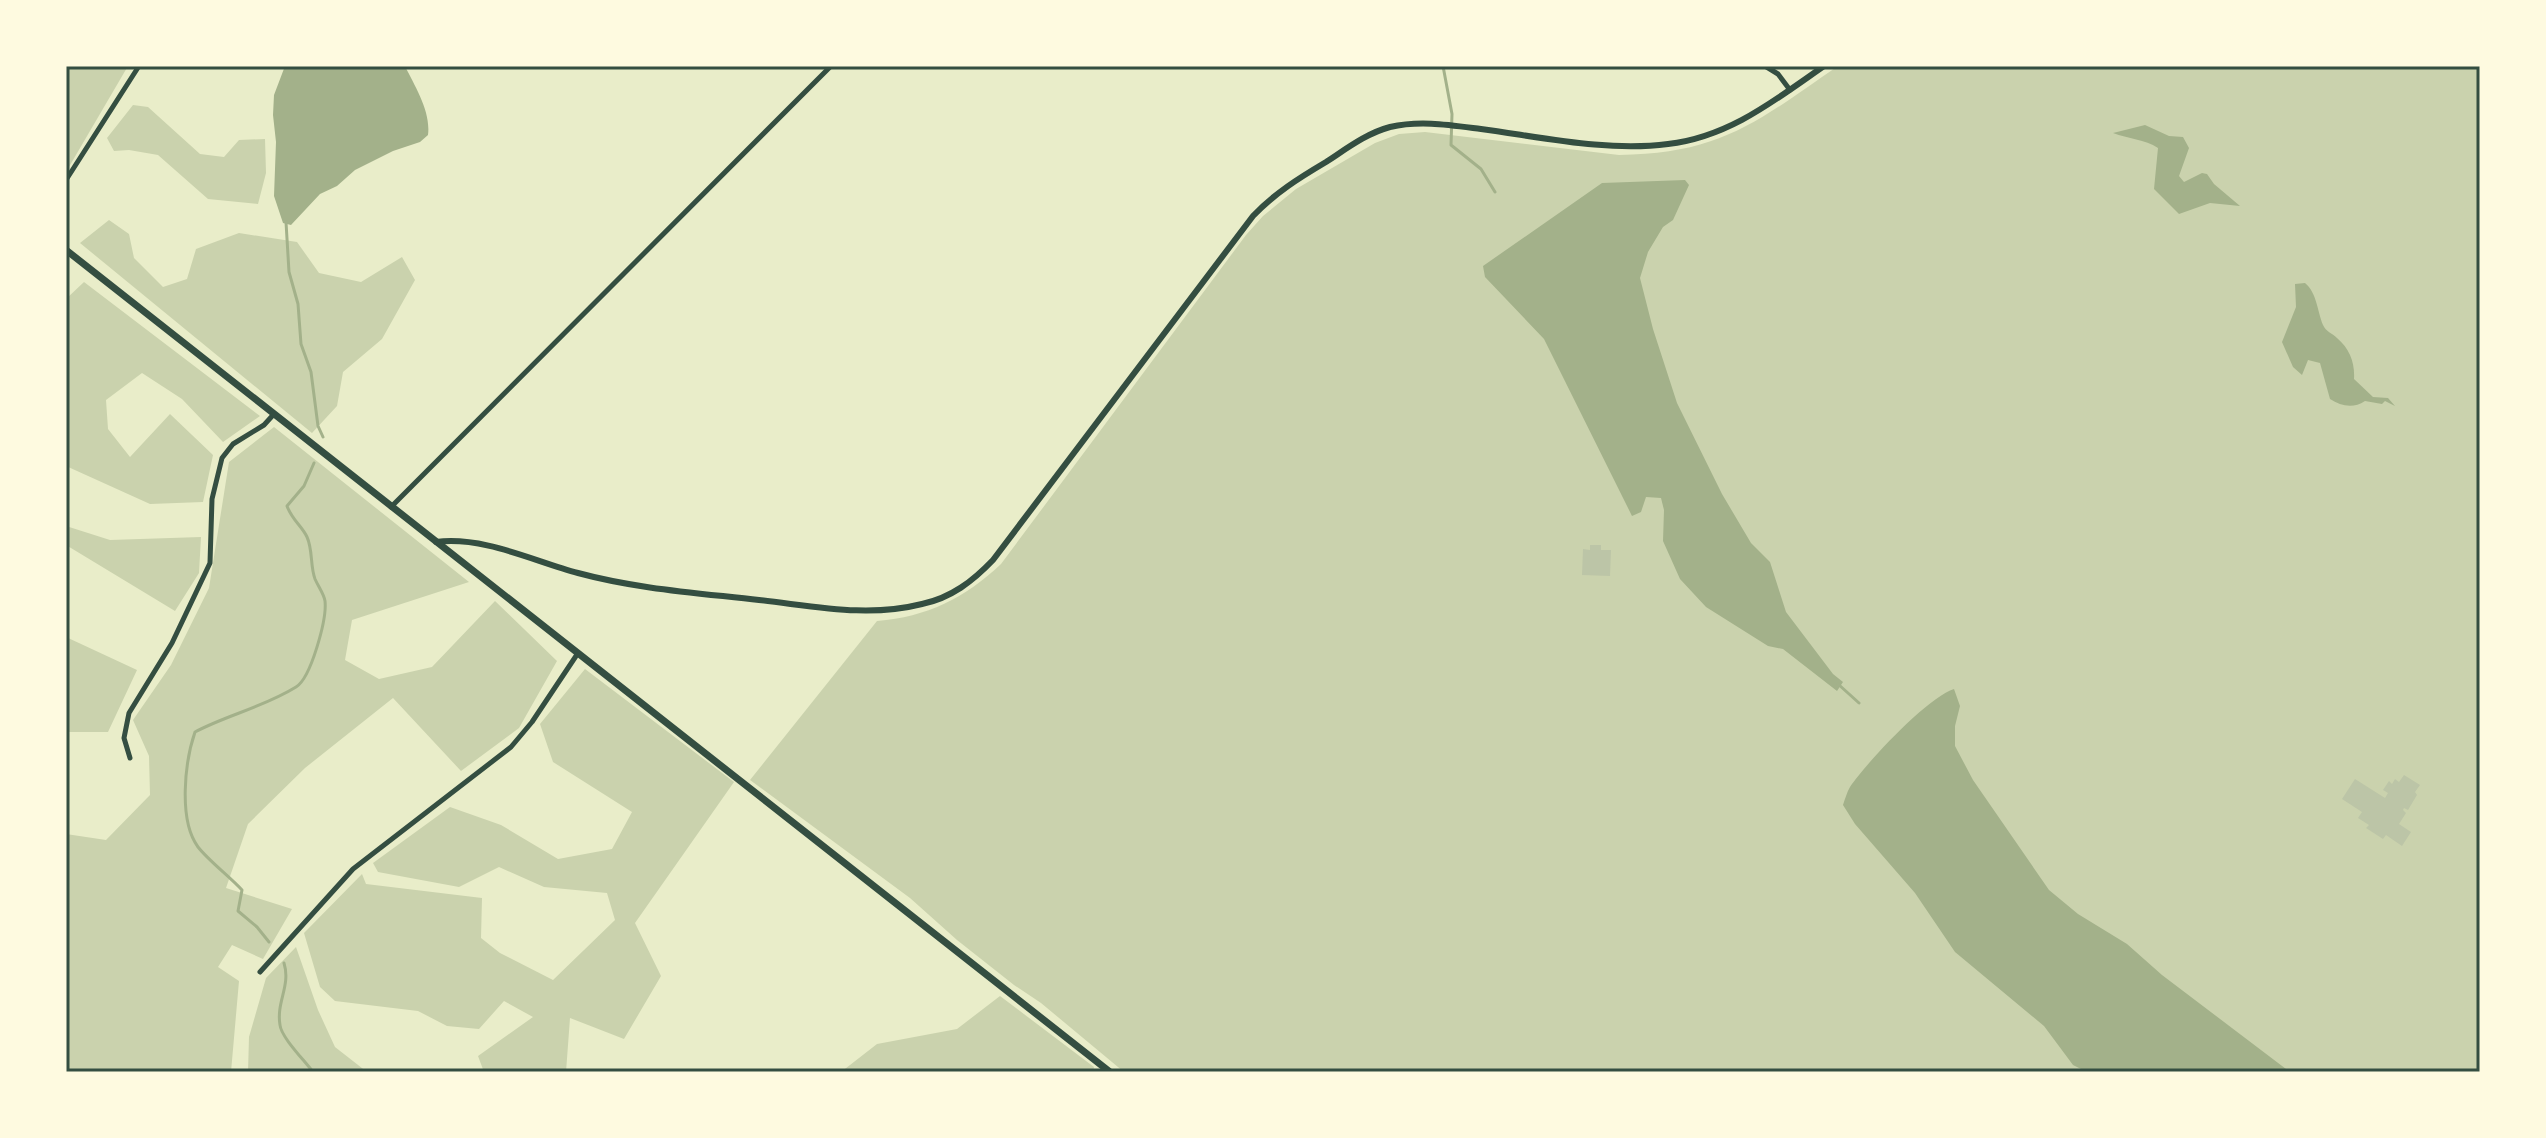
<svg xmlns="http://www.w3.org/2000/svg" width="2546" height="1138" viewBox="0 0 2546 1138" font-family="Inter,sans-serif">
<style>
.green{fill:#cad2ad}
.water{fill:#a3b18a}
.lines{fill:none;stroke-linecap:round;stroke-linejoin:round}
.stream{stroke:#a3b18a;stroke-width:3}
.building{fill:#bcc5a7}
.minor{stroke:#344e41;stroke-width:5}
.tertiary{stroke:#344e41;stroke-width:6}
.secondary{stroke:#344e41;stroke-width:7}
.neatline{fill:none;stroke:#344e41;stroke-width:3}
</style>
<rect width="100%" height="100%" fill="#e9edc9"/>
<path class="green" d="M66,66H128L66,172Z
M1838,66H2480V1072H1124L1041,1003L1014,985L957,940L910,898L750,780L877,621C927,617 965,598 1001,564L1246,235L1263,216L1296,189L1375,143L1399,134L1425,132L1619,155C1721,154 1758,121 1838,66Z
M133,105L148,107L200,154L224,157L239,140L265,139L266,173L258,204L208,199L158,155L129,150L114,151L107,138Z
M109,220L129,234L134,258L163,287L187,279L196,249L239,233L297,242L319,273L361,282L402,257L415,280L382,339L343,372L337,406L312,433L80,243Z
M84,282L260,416L223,442L182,399L142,373L106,400L108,429L130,457L170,414L213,455L203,502L150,504L66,466V299Z
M274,427L469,582L352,620L345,660L379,679L432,667L495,601L557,661L519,728L461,771L393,698L305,768L248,824L226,888L292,909L263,959L232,945L218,967L239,981L231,1072H66V834L106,840L150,795L149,756L133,720L171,665L209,588L229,462Z
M66,526L110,540L201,537L199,573L175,611L66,545Z
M66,637L137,670L108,732H66Z
M585,669L734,782L635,923L661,976L624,1039L570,1018L566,1072H484L478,1056L533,1017L504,1001L479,1029L447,1026L418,1011L335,1001L320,987L304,933L362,874L366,884L482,898L481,938L500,953L553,980L615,920L607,893L544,887L499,867L459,887L378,872L373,863L450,807L501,825L558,859L612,849L632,812L553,762L540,724Z
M296,947L318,1010L335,1047L367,1072H248L249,1037L266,978Z
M1000,996L1094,1067L1093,1072H841L877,1044L957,1029Z"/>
<path class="water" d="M285,66H405C415,87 431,111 428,135L420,142L393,151L355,170L337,186L320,194L291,225L283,223L274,196L276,142L273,115L274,95Z
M2145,125L2169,136L2183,137L2189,148L2179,176L2184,182L2202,173L2207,174L2214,184L2240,206L2210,203L2179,214L2154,189L2158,148C2145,139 2128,139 2113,133Z
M1685,180L1689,185L1673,220L1663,227L1648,252L1640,278L1653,329L1677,403L1722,494L1751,543L1770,562L1786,612L1833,674L1843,682L1837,691L1783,649L1768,646L1706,607L1680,579L1663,541L1664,510L1661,498L1646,497L1641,512L1632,516L1544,339L1485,277L1483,266L1602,183Z
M2305,283C2317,293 2317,310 2323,325C2326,332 2332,333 2337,338C2350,349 2355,363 2354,379L2373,397L2388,398L2395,406L2385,401L2382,404L2365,401C2353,409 2341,406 2330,399L2320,363L2308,360L2302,375L2293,367L2282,342L2296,307L2295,284Z
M1954,689L1960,706L1955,726V746L1973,780L2049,890L2078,914L2127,944L2162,975L2290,1072H2087L2073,1065L2044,1026L1955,952L1915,893L1855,824L1843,805C1845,799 1847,792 1850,787C1866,763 1928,697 1954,689Z"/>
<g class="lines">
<path class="stream" d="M1443,66L1452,114L1451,145L1481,169L1495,192
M286,222L289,272L298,304L301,344L311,372L318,426L323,437
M1838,684L1859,703
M269,942L257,927L238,911L242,890C230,877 208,860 198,847C178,820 185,761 195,732C227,715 264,707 296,687C311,678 327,619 325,601C324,594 318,586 315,579C310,566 313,550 307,537C302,526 292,520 287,506L304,486L314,463
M284,963C291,986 276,1002 280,1025C281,1037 305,1061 313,1072"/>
</g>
<path class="building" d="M1590,545H1601V550H1611L1610,576L1582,575L1583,549L1590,550Z
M2404,775L2420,785L2415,792L2417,795L2408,810L2404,808L2403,810L2406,813L2399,824L2411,832L2402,846L2386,835L2383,839L2366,828L2369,825L2358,818L2362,812L2342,799L2355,779L2385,798L2388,793L2383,790L2389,781L2392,784L2395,779L2399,782Z"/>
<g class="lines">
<path class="minor" d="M1765,66L1778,74L1790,90
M66,180L139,66
M391,507L831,66
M130,758L124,738L129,713L172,643L210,563L212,499L222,458L233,444L264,425L274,414
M260,972L353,869L511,747L532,722L578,653"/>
<path class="tertiary" d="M436,542C484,536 533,561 578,573C637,589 698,593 759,600C814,606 867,618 922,604C951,598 973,581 993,560L1253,216C1275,193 1299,178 1326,162C1346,149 1367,133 1390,127C1420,120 1450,125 1481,129C1541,137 1607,152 1668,144C1729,137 1775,100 1824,66"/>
<path class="secondary" d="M66,250L1110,1072"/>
</g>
<rect width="2546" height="1138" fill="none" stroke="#fefae0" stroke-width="136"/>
<rect x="68" y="68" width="2410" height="1002" class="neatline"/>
</svg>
